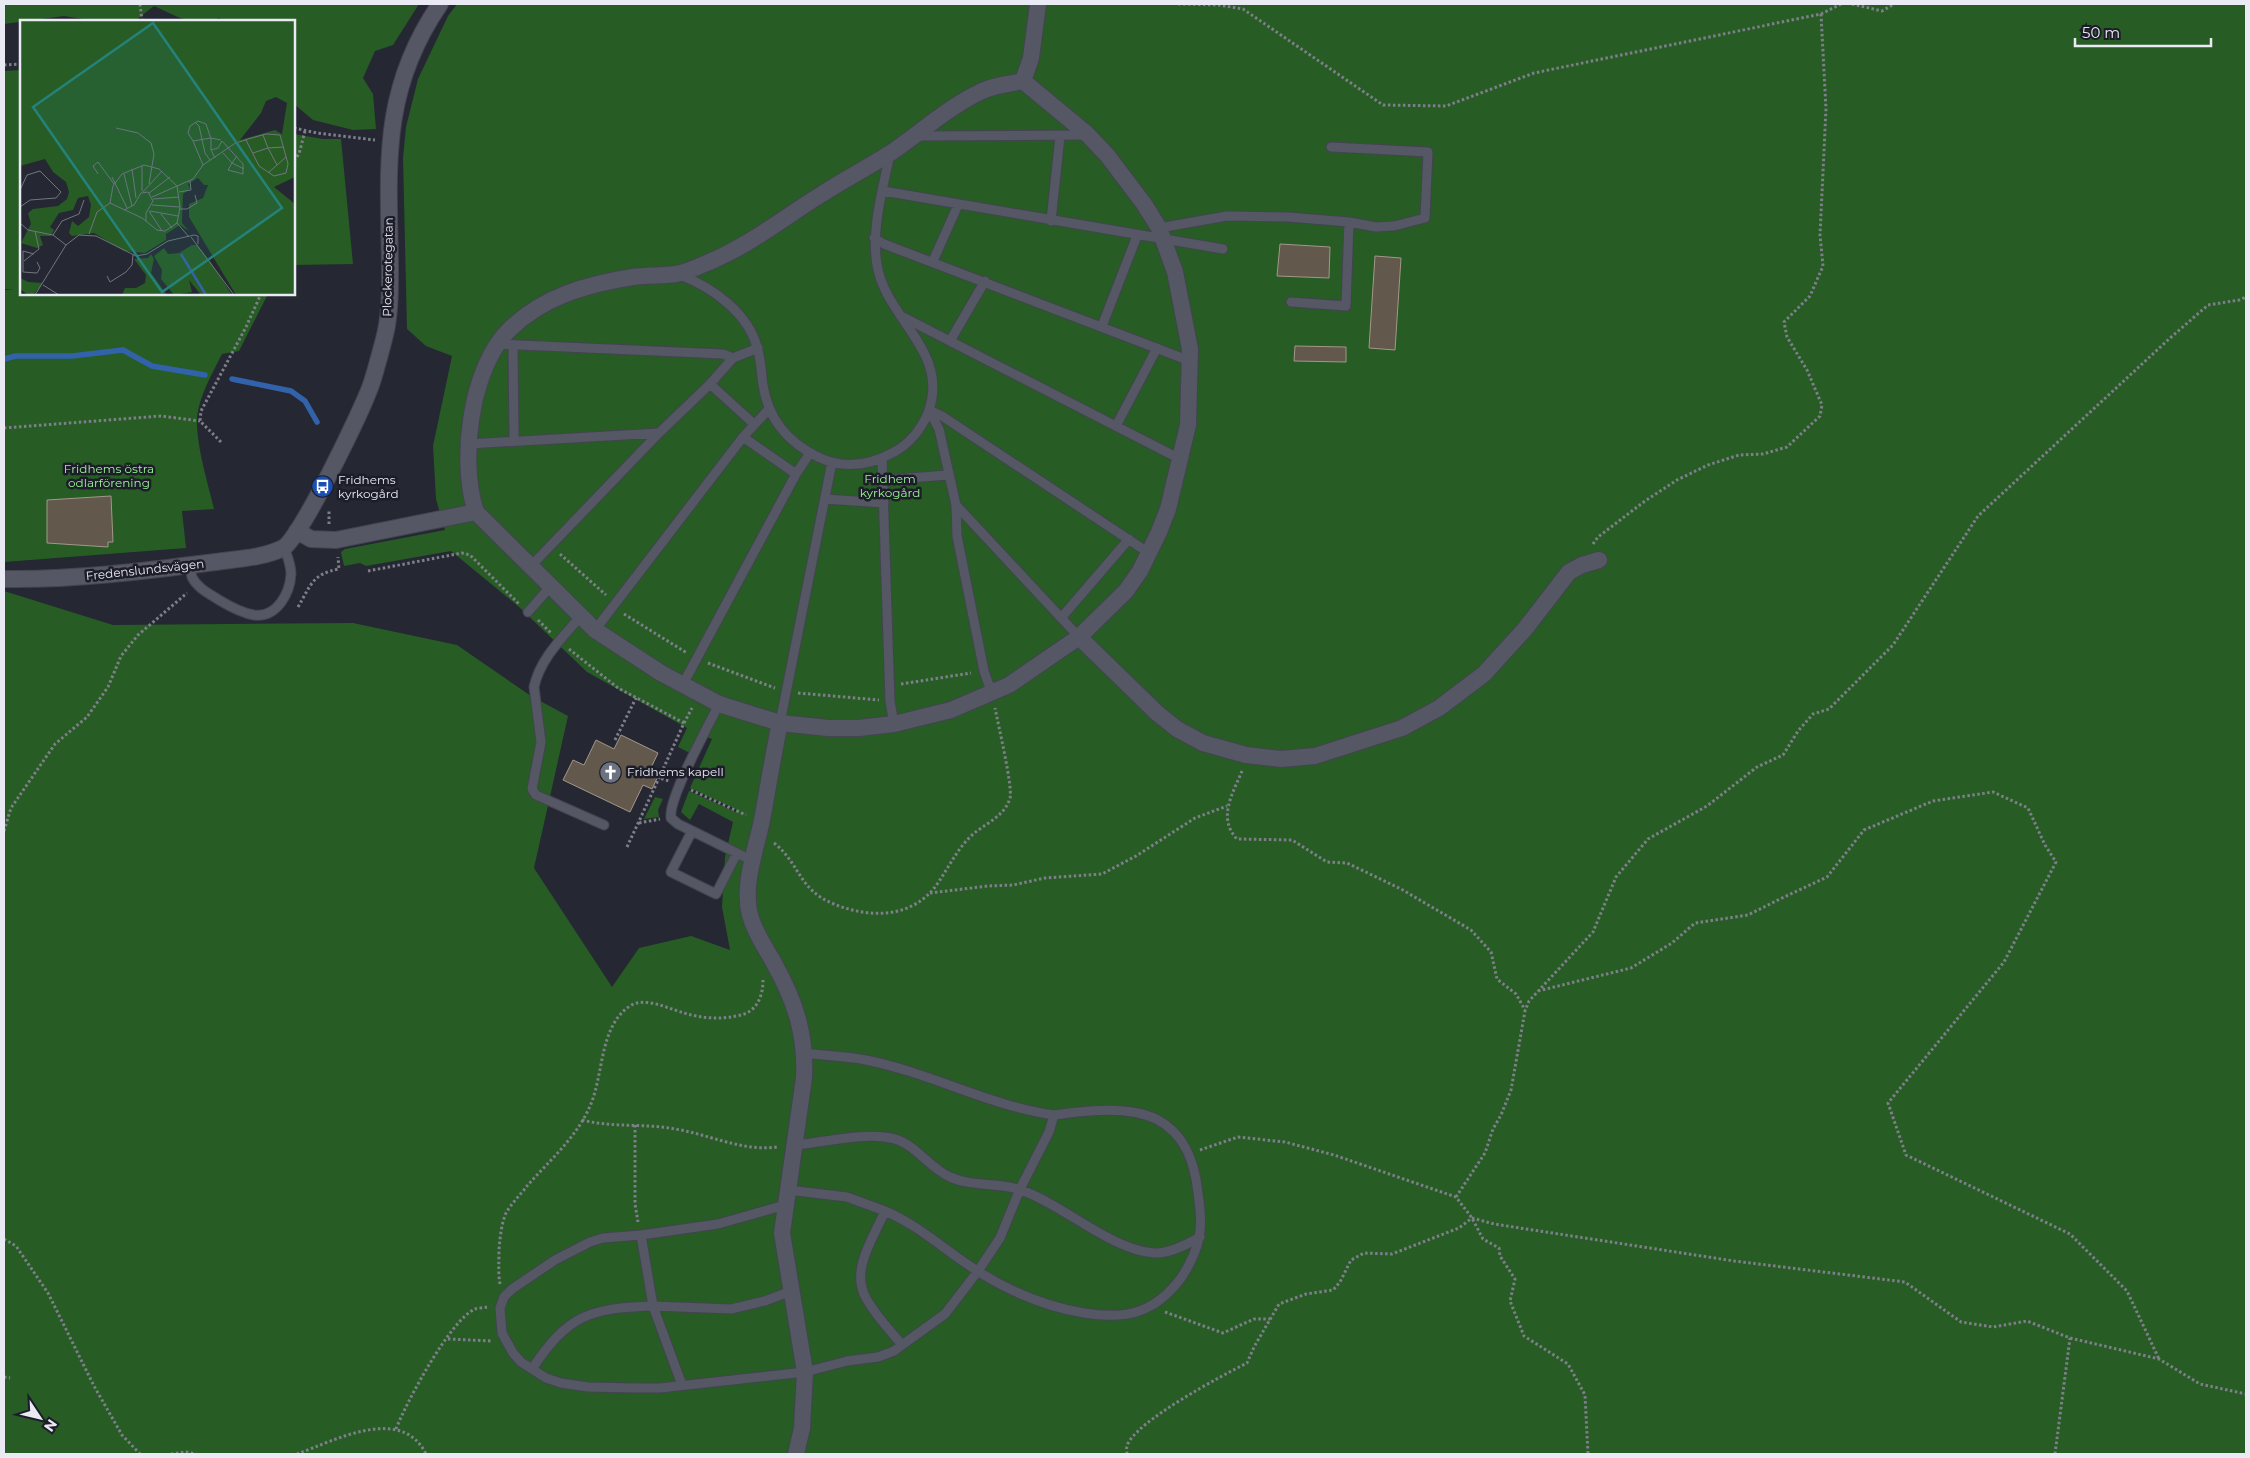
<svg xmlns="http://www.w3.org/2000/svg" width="2250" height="1458" viewBox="0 0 2250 1458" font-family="Montserrat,sans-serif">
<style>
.green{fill:#275c25}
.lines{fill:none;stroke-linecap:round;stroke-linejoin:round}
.stream{stroke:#3262a9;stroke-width:5.5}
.building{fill:#62584c;stroke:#a3978b}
.service-casing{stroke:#43444f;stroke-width:11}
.minor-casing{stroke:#43444f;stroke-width:18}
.path{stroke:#7e7f8a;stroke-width:3;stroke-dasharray:2.5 2.5;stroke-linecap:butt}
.service{stroke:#555765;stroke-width:9}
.minor{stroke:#555765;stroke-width:16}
.labels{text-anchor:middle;stroke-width:5;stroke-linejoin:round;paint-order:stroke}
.street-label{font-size:12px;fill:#e9eaf3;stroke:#1c1d29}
.park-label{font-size:12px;fill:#9cf797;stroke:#1c1d29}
.poi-label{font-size:12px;fill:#e9eaf3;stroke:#1c1d29;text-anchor:start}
.inset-river{fill:none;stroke:#3262a9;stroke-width:2.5}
.inset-road{fill:none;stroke:#737580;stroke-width:1}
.view{fill:#25827b;fill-opacity:0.15;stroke:#25827b;stroke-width:2.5}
.inset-edge{fill:none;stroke:#e9eaf3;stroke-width:2.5}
</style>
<rect width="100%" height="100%" fill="#252733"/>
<path class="green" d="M4,4H419L393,45L375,51L363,78L373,94L376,129L353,130L313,120L294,104V21H224L219,18C198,30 174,15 154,6L135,21H95L64,16L4,24Z
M457,4H2246V1454H4V591L113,625L353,623L457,645L531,696L568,716L534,868L612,987L639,948L691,936L730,950L722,907L725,857L733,822L699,804L690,820L681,812L689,791L736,812V809L690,788L712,739L699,734L690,753L678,747L687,728L587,672L518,606L451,551L366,566L360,563L344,566L341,552L345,549L445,530L436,499L433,446L452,356L426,346L407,329L403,158L406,127L418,79L448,16Z
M21,70V294H268L239,351L222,354C213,372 202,391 198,411C193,436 208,483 214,509L182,511L186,548L4,562V290H14L4,289V71Z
M294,134L323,139H341L353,264L294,265Z
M655,797L663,799L658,810L659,817L644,819Z"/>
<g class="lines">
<path class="stream" d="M4,359L16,356H72L123,350L152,366L205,375
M232,379L291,391L305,401L317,422"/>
</g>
<path class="building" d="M1280,244L1330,247L1329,278L1277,276Z
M1375,256L1401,258L1395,350L1369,348Z
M1295,346L1346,347V362L1294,361Z
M111,496L113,542H108V547L47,543V500Z
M621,735L658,753L650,770L659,774L652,789L643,785L630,812L563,780L573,760L584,765L596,740L614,749Z"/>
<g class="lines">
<defs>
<path id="service" d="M916,136L1086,135
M883,191L1223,249
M1051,221L1060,136
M1159,228L1227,216L1288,217L1349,222L1376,227L1394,226L1425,218L1428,152L1331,147
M874,238L884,244L1190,361
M933,261L958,205
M680,275C712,287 748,313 757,347C761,359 761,372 763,385C768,418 787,442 818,457C843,469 869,466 894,452C909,444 921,429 928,413C951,351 886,320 877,265C871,227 883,190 890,153
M1291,302L1346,306L1349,222
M903,317L1180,459
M1102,326L1137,236
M950,341L985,281
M497,344L723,354L733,358L758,348
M513,345L514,441
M710,384L754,424
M929,410L939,429L956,505L957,536L984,671L992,694
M929,410L942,416L1149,553
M1116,426L1157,348
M743,437L796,474
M468,444L659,433
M882,458L890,701L894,724
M884,480L948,475
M825,499L884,503
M956,505L1079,637
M190,566C191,569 191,574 192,577C197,588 210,594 219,600C229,606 241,613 254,615C277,618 290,593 291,574C291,564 287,556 284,547
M530,567L659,433L710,384L733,358
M528,612L550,587
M581,616C562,638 540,659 534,687L541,742L532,789L536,795L604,825
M1061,618L1129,539
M595,630L743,437L769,409
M683,684L796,474L810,453
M719,704C709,725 668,798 671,818L678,824L753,861
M780,723L832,462
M692,831L671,872L716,894L737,853
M805,1053C825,1056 846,1056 866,1060C931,1073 989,1106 1054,1115
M793,1145C823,1143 862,1132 891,1138C914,1142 929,1168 950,1177C972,1187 998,1182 1021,1190C1062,1204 1111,1250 1154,1253C1169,1254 1186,1245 1200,1237
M788,1190L847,1197L885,1211C874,1237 850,1270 866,1298C875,1315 890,1330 902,1345L894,1351L878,1357L847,1361L805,1372L660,1388H635L588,1387L561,1383L546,1378L521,1362L513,1353L502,1333L500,1308L504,1297L512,1289L555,1260L590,1242L603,1238L641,1235L653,1306L731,1309L765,1301L791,1291
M885,1211C920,1226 947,1252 979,1272C1011,1292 1048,1307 1084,1313C1126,1320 1155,1313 1181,1278C1189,1266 1196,1252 1199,1238C1202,1223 1200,1208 1198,1193C1195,1164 1186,1135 1158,1120C1128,1105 1086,1111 1054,1115L1049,1132L1020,1189L1000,1238L978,1271L945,1314L902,1345
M641,1235L718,1224L785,1205
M532,1369C568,1315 589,1308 653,1306L682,1385"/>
<path id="minor" d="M1023,81L1031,58L1038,4
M297,531L311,539L336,540L476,512L595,630L661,673L719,704L780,723L828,728H859L894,724L951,710L1009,685L1079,637L1126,591L1140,571L1159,532L1168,509L1188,425L1190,349L1175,272L1159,228L1144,204L1107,155L1087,134L1023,81C1010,84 995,85 982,91C950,106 921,132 892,152C869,167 845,179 822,194C786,216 754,242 716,259C704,264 689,272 676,274C662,276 647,275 633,277C588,284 544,296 510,329C470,367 459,462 476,512
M4,579C74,580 145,571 215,562C236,559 263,558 283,548C301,538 362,410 371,385C376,370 380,354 384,339C390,317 390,293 390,270C389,169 379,93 440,4
M1079,637L1157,713L1177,729L1203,743L1246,755L1281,759L1315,756L1402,728L1439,708L1484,674L1525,629L1569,572L1582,565L1599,560
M780,723C773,755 768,788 762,820C756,850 742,885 750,915C755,934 766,948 775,965C796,1003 806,1035 804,1078L782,1233L805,1372L802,1428L796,1454"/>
</defs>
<use href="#service" class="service-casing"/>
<use href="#minor" class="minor-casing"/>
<path class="path" d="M140,4L142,21
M1178,4L1219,5L1243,9L1383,105L1446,106L1534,73L1821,14L1841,4
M1852,4L1882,11L1894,4
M4,65L21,64
M294,128L317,133L375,140
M294,161L299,154L305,131
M4,428L161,416L200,421
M221,442L200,421L201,411L246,327L261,294
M329,524V510
M1593,544L1598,537L1645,501L1677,480L1708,465L1739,455L1763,454L1787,447L1820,416L1822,405L1807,370L1787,337L1784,322L1810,296L1823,266L1820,235L1826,109L1821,14
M560,554L606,595
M368,571L462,553L470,555L520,605
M298,607C311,585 312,574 339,569L338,557
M624,614L687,653
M538,620L551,633
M569,649L618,688L684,723L659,778L669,781
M708,663L775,688
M901,684L971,673
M798,693L879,700
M684,723L692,708
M615,740L636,698
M1242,771C1233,793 1217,818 1237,839L1292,840L1327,862L1347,863L1401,889L1471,930L1491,952L1497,979L1516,994L1525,1010
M691,790L746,815
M639,823L660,819
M4,831L11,808L55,744L87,717L108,687L121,656L138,635L187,593
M774,843C800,863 798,890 834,904C868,918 910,919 935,887C947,871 955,852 970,837C983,824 1004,818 1010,798C1013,787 998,724 995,708
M627,847L659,778
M930,893L988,886L1013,885L1045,878L1102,874L1136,856L1195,818L1227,806
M1538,991L1631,968L1672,943L1695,923L1748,915L1782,898L1827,877L1864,830L1933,801L1993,792L2028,808L2045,845L2056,862L2004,962L1888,1103L1906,1155L2070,1234L2127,1291L2159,1359
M582,1120C613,1128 644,1123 675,1129C708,1134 743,1152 777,1147
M635,1125V1204L638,1222
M1200,1150L1238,1137L1285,1142L1334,1155L1456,1197L1472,1218L1483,1239L1499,1248L1500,1256L1515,1279L1510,1301L1524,1336L1568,1364L1585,1395L1588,1454
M1456,1197L1485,1153L1493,1129L1501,1115L1511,1090L1525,1011L1529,1001L1593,932L1616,877L1648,839L1707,806L1757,767L1783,755L1798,731L1813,714L1829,709L1893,645L1978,516L2169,339L2208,305L2239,300L2246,297
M1472,1218L1494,1224L1734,1261L1905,1282L1961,1322L1993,1327L2027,1321L2070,1338L2159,1359L2200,1384L2246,1394
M4,1239L16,1246L48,1293L94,1386L122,1435L140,1454
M500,1284C498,1273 499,1262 499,1250C500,1238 501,1225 506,1213C511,1204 521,1194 527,1186C549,1161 577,1137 590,1106C604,1075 599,1026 630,1006C647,995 674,1012 692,1015C709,1019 724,1019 741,1015C757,1011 763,996 763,980
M1165,1312L1223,1333L1254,1319H1270
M448,1339L492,1341
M4,1377L10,1378
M396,1429C406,1403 450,1320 475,1309C478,1308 483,1308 487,1307
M171,1454L186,1452L196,1454
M297,1454C334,1441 401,1404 426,1454
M1127,1454C1127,1452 1126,1449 1127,1446C1134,1422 1223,1375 1247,1363L1254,1347L1279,1304L1306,1294L1333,1290L1340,1282L1351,1260L1364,1253L1392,1254L1459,1228L1472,1218
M2055,1454L2070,1338"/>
<use href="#service" class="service"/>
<use href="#minor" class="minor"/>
</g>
<defs>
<symbol id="bus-disc" viewBox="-11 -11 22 22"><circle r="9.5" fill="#1a4fb4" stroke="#1c1d29"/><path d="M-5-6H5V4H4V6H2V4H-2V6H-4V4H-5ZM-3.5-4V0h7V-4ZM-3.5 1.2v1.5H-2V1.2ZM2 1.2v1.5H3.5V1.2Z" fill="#fff"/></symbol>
<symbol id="church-disc" viewBox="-11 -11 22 22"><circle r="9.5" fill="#6b7280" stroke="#1c1d29"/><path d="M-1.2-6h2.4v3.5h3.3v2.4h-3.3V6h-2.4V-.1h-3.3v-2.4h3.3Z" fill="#fff"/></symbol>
</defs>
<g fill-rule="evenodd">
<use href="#bus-disc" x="310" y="474" width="25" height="25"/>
<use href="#church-disc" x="598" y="760" width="25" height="25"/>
</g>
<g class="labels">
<g class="street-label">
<text transform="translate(388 267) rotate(-89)" y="4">Plockerotegatan</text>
<text transform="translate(145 570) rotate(-6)" y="4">Fredenslundsvägen</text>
</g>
<g class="park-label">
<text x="109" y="473">Fridhems östra<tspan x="109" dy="14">odlarförening</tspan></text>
<text x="890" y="483">Fridhem<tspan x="890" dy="14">kyrkogård</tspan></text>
</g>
<g class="poi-label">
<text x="338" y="484">Fridhems<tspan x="338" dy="14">kyrkogård</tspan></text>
<text x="627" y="776">Fridhems kapell</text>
</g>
</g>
<g transform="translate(20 20)">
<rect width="275" height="275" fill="#252733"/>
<path d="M0,0H275V157L254,167L275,184V275H216L169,197V184L183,178L188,165H184L178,158L168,164L170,169L163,174L162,203L169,211L160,205L146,214V220L125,233L104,231L74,213L52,216L49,213L52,201L58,206L69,197L71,185L68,176L58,178L53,190L39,193L30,207L34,210L31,216H20L23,225L17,228L1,223L11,204L8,193L13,189L38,186L47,179L49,172L46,162L33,152L25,139L0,146ZM256,77L267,83L262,114L255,110L220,120L241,93L246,81ZM172,225H177L190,241L212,275H181L169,260L172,272L154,275L141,259L142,250L134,236L144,228L148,234L159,233ZM131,234L134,239L131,253L147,275H102L105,268H116L125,263L126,255L114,239L128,238ZM0,258L8,262L23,263L14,274L8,275L0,269Z" fill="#275c25" fill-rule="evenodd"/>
<path class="inset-river" d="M161,234L186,275"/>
<path class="inset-road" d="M175,102L179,106L185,133L190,140M96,108L118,113L131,123L134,134L129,164M173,121L183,145M191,130V118L190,116L186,104L178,101L170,106L168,113L173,121L191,118L201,120M233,133L248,128L243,115M217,136L212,143L224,149M195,138L191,130L198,128L202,121L223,144V154L208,150L212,143L203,133M257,145L248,128L264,127M122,146V171M112,149L116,178M248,153L266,137M78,154L73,146L78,142L94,164M104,154L112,186M92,157L107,188M0,170L7,155L20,151L41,172L36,178L10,180L0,187M123,172L142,151M159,172L171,170L170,161M129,173L150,157M132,177L173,159L183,145L214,124L219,122L228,119L246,114L260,115L268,144L266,153L254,156L239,146L226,120M133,179L159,177M90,183L93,166L102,154L124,145L139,149L157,166L160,187L157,203L169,217M90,183L122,198L137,210L145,211L157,203M132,185L160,187M160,189H167L177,183L175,175M104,190L114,185L121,173L128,172L133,181L126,193V201M129,191L142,211M130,191L158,196M141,194L152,208M0,203L8,210L33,215L46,225M69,214L77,192L90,183M33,215L42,201L59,194L64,180M171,217L214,275M14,234L3,231V252L17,253L20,248L17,242M4,241L19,229L15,211M87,256L90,262L106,252L112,245L113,235M23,265L39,275M15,275L46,225L59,215L76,216L116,236L127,234L148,221L174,215L178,216V224"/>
<path class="view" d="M133,3L262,188L142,272L13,87Z"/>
<rect width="275" height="275" class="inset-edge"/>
</g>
<rect width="2250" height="1458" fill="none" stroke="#e9eaf3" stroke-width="10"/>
<g transform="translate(40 1418) rotate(125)" stroke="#1c1d29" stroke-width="4" paint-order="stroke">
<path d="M0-4L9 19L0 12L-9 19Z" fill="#e9eaf3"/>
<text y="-8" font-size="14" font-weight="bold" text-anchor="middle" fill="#e9eaf3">N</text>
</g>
<path d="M2075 38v8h136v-8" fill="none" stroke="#e9eaf3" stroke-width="2.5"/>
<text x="2082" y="38" font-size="15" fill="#e9eaf3" stroke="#1c1d29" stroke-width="4" paint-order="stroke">50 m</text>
</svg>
